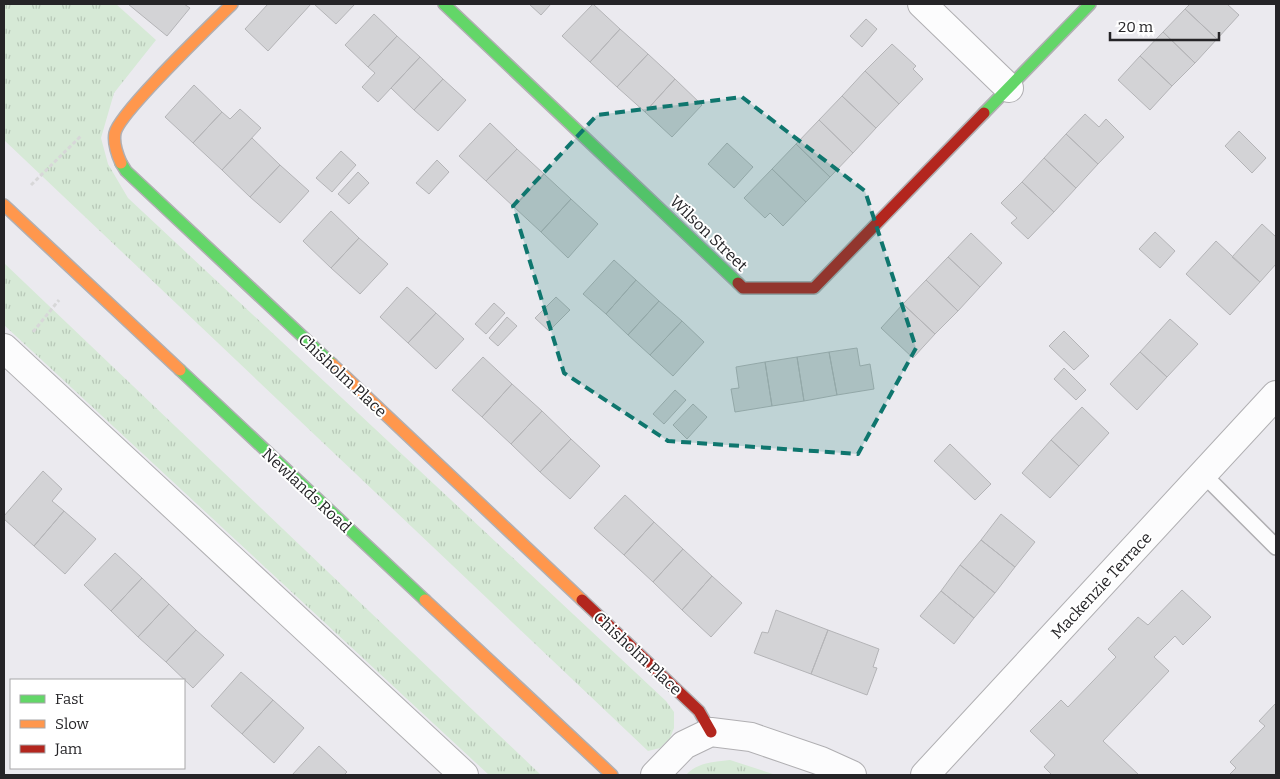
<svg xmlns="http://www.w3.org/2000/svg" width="1280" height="779" viewBox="0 0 1280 779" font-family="Bitter,serif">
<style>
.grass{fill:url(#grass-tufts)}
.building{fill:#d3d3d6;stroke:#b4b4b7}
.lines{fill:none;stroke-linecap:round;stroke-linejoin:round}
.lane-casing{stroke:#b0afb2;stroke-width:18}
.street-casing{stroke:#b0afb2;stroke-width:30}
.fast-casing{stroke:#b0afb2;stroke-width:14}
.slow-casing{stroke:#b0afb2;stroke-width:14}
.jam-casing{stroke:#b0afb2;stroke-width:14}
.path{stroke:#d7d7d8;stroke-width:3;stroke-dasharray:4 2.5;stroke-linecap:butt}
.lane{stroke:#fcfcfd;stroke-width:15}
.street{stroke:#fcfcfd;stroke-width:28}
.fast{stroke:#63d668;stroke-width:11}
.slow{stroke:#ff974d;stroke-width:11}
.jam{stroke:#b3261e;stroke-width:11}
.marked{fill:#0f766e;fill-opacity:0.2;stroke:#0f766e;stroke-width:4;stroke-dasharray:10 6;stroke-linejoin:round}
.labels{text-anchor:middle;stroke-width:4;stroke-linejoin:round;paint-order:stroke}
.street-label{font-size:16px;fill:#252427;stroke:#fff}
</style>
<defs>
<pattern id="grass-tufts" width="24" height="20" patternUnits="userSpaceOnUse" patternTransform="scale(1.25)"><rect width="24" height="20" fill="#d6e9d6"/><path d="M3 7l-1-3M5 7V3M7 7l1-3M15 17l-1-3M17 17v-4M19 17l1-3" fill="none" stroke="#b8c8b8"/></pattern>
</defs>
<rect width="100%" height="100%" fill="#ebeaef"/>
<path class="grass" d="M4,4H116L156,40L114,93L101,138L108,164L128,198L666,701L674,712V728L670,738L660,748L648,751L4,140Z
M4,263L541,775H489L4,325Z
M730,760L776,775H686C698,762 714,762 730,760Z"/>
<path class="building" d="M128,4H184L190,8L167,36Z
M268,4H311L268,51L245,29Z
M314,4H355L336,24Z
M529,4H551L541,15Z
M593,4L620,29L590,62L562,36Z
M1190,4H1227L1239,15L1217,39L1185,9Z
M1185,9L1217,39L1195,63L1163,32Z
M374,14L397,36L368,67L345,45Z
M866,19L877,29L862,47L850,36Z
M620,29L648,54L617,87L590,62Z
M1163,32L1195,63L1172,86L1140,56Z
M397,36L420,57L378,102L362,87L375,73L368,67Z
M892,44L916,66L913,69L923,79L899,104L865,71Z
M648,54L675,79L645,112L617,87Z
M1140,56L1172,86L1150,110L1118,80Z
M420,57L443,79L414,110L391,88Z
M865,71L899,104L876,128L842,96Z
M443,79L466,100L438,131L414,110Z
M675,79L702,105L672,137L645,112Z
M194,85L222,112L193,143L165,117Z
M842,96L876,128L853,153L819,120Z
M240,109L261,128L222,170L193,143L222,112L230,119Z
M1085,114L1099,127L1106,119L1124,137L1098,164L1066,134Z
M819,120L853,153L830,177L796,144Z
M490,123L517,149L486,181L459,156Z
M1239,131L1266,158L1252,173L1225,146Z
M1066,134L1098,164L1076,188L1044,158Z
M252,138L280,165L250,197L222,170Z
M727,143L753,167L734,188L708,164Z
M796,144L830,177L806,202L772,169Z
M517,149L544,174L514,207L486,181Z
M341,151L356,165L332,192L316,178Z
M1044,158L1076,188L1054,212L1022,182Z
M437,160L449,172L429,194L416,183Z
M280,165L309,191L280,223L250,197Z
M772,169L806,202L783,226L770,213L765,218L744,198Z
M358,172L369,183L349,204L338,194Z
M544,174L571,199L541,232L514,207Z
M1022,182L1054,212L1028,239L1011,223L1017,218L1001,203Z
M571,199L598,224L568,258L541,232Z
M331,211L359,238L331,268L303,241Z
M1262,224L1276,237V264L1260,282L1232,257Z
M1155,232L1175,251L1160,268L1139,249Z
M971,233L1002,263L980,287L948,257Z
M359,238L388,264L360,294L331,268Z
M1216,241L1260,282L1230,315L1186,274Z
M948,257L980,287L958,311L926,280Z
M614,260L636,280L606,314L583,294Z
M636,280L659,301L628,335L606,314Z
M926,280L958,311L935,334L903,304Z
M407,287L436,313L408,343L380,317Z
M556,297L570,310L549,331L535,318Z
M659,301L682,321L650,355L628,335Z
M494,303L505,313L486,334L475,324Z
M903,304L935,334L913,358L881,328Z
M436,313L464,339L436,369L408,343Z
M507,317L517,326L498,346L489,338Z
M1170,319L1198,344L1167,377L1140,352Z
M682,321L704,342L673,376L650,355Z
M1064,331L1089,356L1074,370L1049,346Z
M857,348L860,366L870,364L874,389L837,395L829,352Z
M829,352L837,395L804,401L797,357Z
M1140,352L1167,377L1137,410L1110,384Z
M483,357L512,384L482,417L452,390Z
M797,357L804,401L772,406L765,362Z
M765,362L772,406L735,412L731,389L739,388L736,367Z
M1064,368L1086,390L1076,400L1054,379Z
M512,384L542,411L511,444L482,417Z
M675,390L686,400L664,424L653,414Z
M693,404L707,417L687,439L673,425Z
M1082,407L1109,433L1079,466L1051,440Z
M542,411L571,439L540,472L511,444Z
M571,439L600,466L570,499L540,472Z
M1051,440L1079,466L1050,498L1022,473Z
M950,444L991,484L975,500L934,461Z
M43,471L62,489L52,501L64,511L34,546L4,519V516Z
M625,495L654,522L624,555L594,528Z
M64,511L96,539L65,574L34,546Z
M1001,514L1035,542L1015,567L981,540Z
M654,522L683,549L653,582L624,555Z
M981,540L1015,567L995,593L960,565Z
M683,549L712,576L682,610L653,582Z
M115,553L142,578L111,611L84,585Z
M960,565L995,593L974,618L941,591Z
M712,576L742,603L711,637L682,610Z
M142,578L169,604L138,637L111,611Z
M1182,590L1211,617L1183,645L1175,636L1154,657L1169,671L1103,741L1139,775H1052L1044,767L1055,755L1030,731L1061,700L1068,707L1116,657L1108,649L1138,617L1148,625Z
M941,591L974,618L954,644L920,616Z
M169,604L196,630L166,662L138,637Z
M776,610L828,630L811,674L754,653L762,632L768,633Z
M196,630L224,655L193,688L166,662Z
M828,630L879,649L873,667L877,668L867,695L811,674Z
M241,672L273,700L242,734L211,706Z
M273,700L304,728L274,763L242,734Z
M1276,703V775H1229L1236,768L1230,762L1265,726L1259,721Z
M319,746L347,772L344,775H292Z"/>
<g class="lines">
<defs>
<path id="lane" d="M1203,474L1276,547"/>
<path id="street" d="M922,4L1009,88
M4,348L464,775
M655,775L684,745L711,732L751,737L821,761L852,775
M925,775L1276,395"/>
<path id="fast" d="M444,4L738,283
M984,113L1090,4
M121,163L126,171L332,364
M180,370L425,600"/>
<path id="slow" d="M121,163C117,154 113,143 115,133C119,113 212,24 232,4
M4,205L180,370
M332,364L582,600
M425,600L612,775"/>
<path id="jam" d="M738,283L743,288H814L984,113
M582,600L699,711L711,732"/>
</defs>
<use href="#lane" class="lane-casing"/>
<use href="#street" class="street-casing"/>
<use href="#fast" class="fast-casing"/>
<use href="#slow" class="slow-casing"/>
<use href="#jam" class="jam-casing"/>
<path class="path" d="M31,185L82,135
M33,332L59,300"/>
<use href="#lane" class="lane"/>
<use href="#street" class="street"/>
<use href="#fast" class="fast"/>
<use href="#slow" class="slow"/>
<use href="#jam" class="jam"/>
</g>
<path class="marked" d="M742,97L865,191L916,348L858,454L668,441L564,373L513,206L597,115Z"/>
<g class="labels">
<g class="street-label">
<text transform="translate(709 233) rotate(44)" y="6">Wilson Street</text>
<text transform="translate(343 375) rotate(43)" y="6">Chisholm Place</text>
<text transform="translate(307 490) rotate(43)" y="6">Newlands Road</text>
<text transform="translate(1101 585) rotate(-47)" y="6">Mackenzie Terrace</text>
<text transform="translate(638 653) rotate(43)" y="6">Chisholm Place</text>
</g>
</g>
<rect width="1280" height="779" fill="none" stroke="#252427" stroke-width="10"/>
<rect x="10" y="679" width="175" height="90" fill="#ffffff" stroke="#a8a7a9"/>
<rect x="20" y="695" width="25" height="8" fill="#63d668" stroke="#a8a7a9"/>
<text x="55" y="704" font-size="15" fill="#252427">Fast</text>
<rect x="20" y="720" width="25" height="8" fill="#ff974d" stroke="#a8a7a9"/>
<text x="55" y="729" font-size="15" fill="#252427">Slow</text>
<rect x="20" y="745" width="25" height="8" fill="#b3261e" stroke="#a8a7a9"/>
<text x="55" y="754" font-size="15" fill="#252427">Jam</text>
<path d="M1110 32v8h109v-8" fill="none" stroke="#252427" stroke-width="2.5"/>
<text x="1118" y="32" font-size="15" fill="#252427" stroke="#ffffff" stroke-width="4" paint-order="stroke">20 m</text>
</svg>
